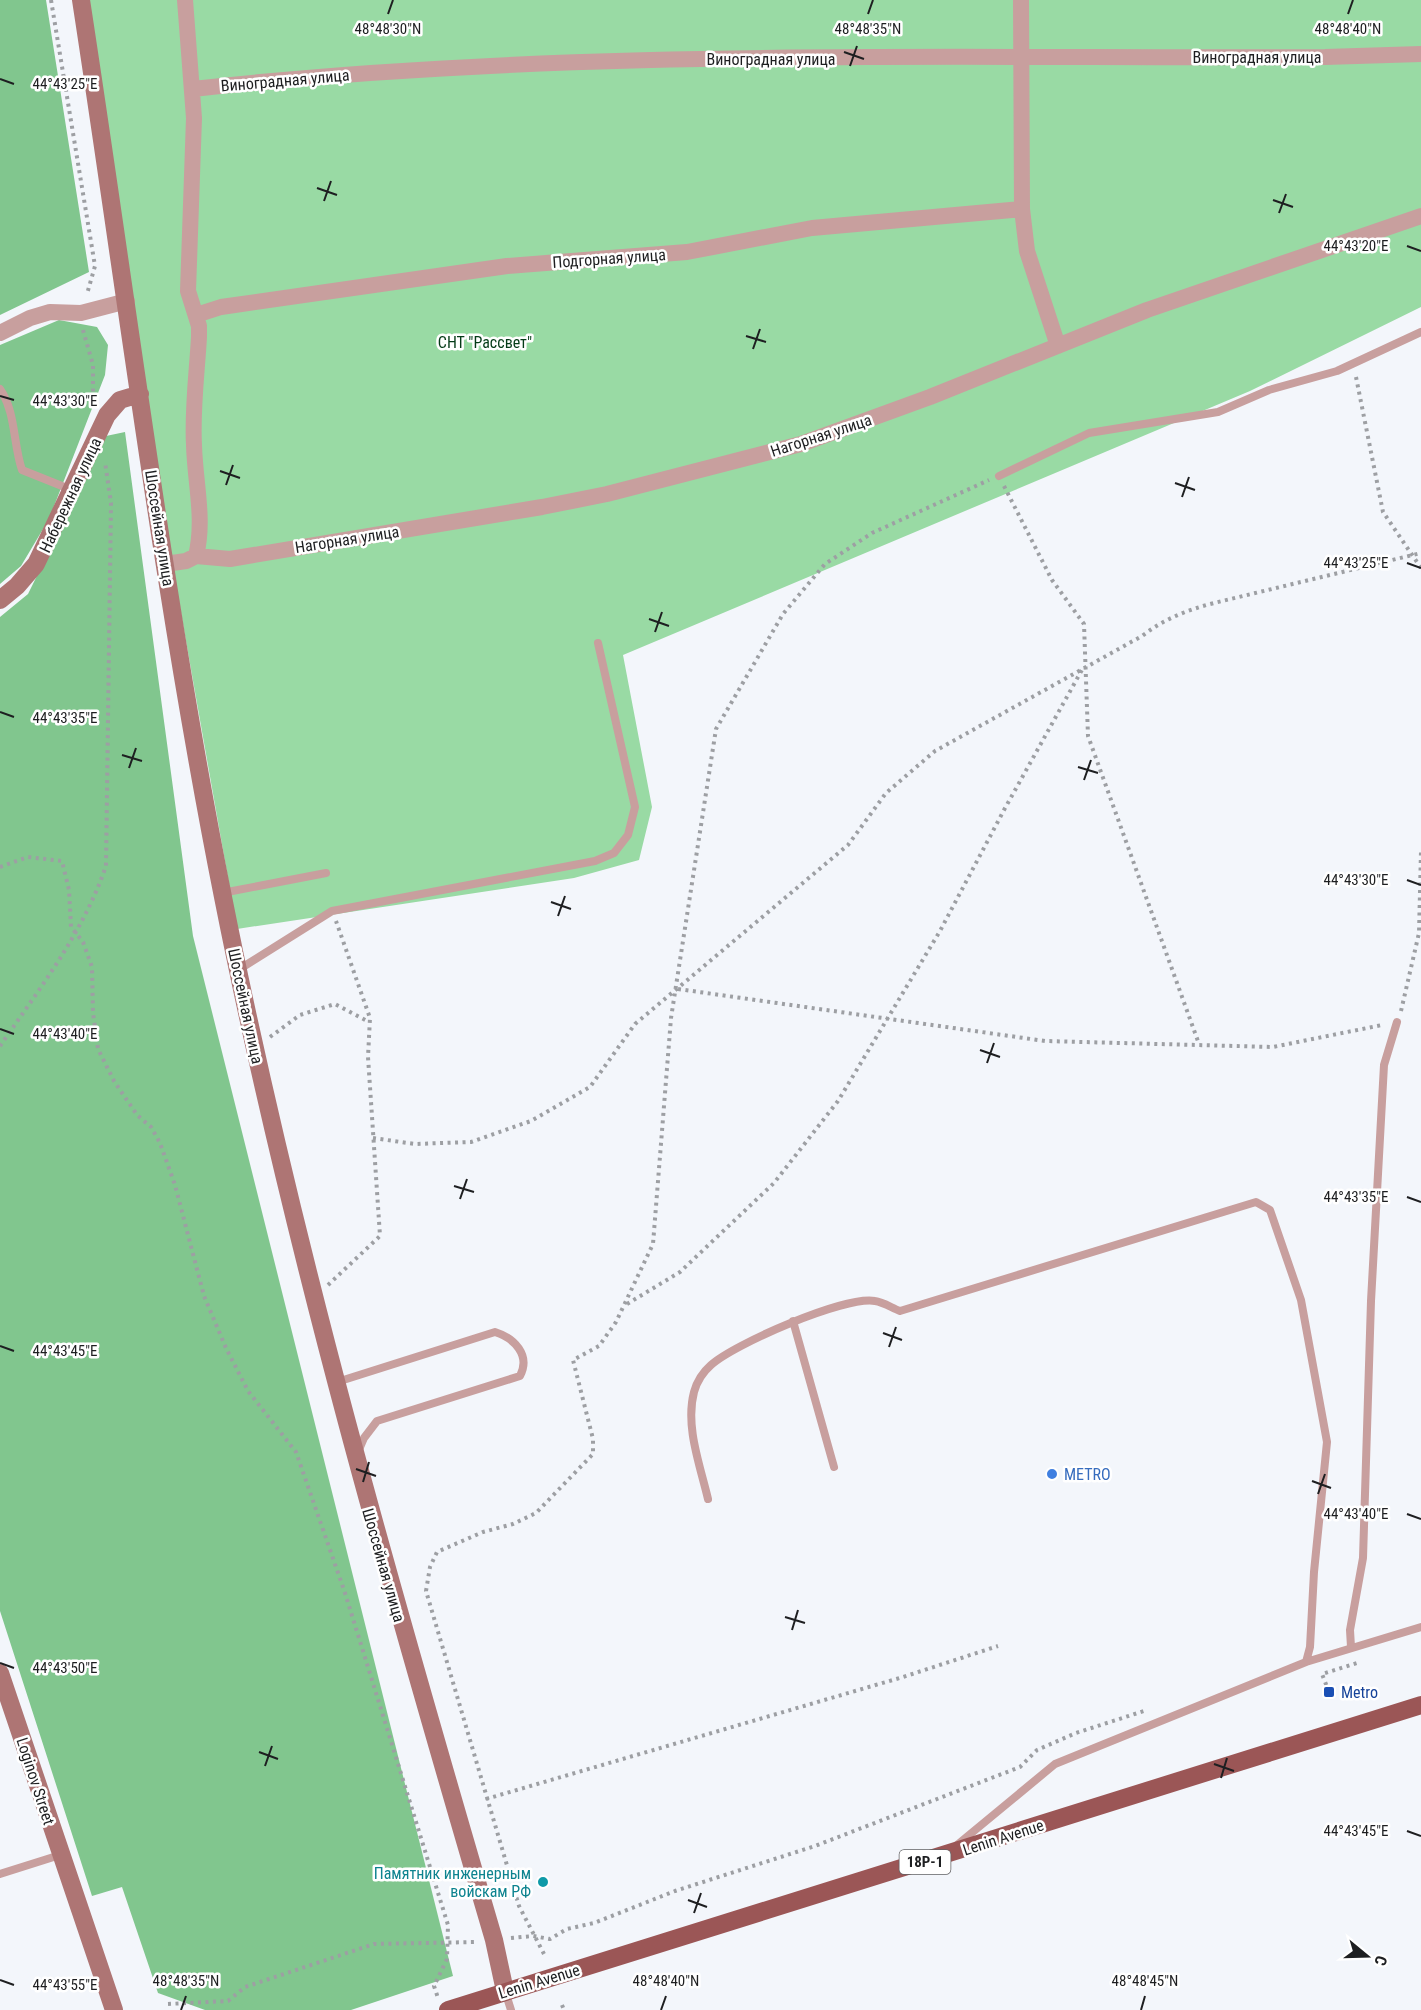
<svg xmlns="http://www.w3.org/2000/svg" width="1421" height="2010" viewBox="0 0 1421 2010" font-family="'Roboto Condensed',sans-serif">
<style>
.green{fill:#99daa4}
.forest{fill:#81c68e}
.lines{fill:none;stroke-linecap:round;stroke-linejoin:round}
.path{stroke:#9d9fa3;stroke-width:4;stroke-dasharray:3 4.5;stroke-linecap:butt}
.lane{stroke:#c89f9e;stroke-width:8}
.street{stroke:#c89f9e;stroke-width:16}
.secondary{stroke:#ae7574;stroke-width:18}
.primary{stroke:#9b5656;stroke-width:18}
.ticks{fill:none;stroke:#1e1f21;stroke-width:2}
.shop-dot{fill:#3f7fe0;stroke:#fff;stroke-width:2}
.transit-dot{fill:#1a4fb4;stroke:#fff;stroke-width:2}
.culture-dot{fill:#0f9aa8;stroke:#fff;stroke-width:2}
.labels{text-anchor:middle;stroke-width:5;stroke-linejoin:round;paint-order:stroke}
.shield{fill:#fff;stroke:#626264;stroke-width:1.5}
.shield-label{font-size:15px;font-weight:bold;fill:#1e1f21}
.street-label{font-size:16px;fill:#1e1f21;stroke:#fff}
.park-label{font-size:16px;fill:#043b17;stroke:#fff}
.shop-label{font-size:16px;fill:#366cbe;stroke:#fff;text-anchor:start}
.transit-label{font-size:16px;fill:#164399;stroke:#fff;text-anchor:start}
.culture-label{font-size:16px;fill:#0d838f;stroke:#fff;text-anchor:end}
.ticks-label{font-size:15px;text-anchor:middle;fill:#1e1f21;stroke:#fff;stroke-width:5;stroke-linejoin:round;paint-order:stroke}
</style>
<rect width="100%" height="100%" fill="#f3f6fb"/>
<path class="green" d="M85,0H1421V307L1250,391L623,655L652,807L639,860L574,878L237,929L169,545Z"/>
<path class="forest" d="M0,0H46L89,272L0,315Z
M59,320L97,327L108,345L105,375L49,519L21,566L0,584V345Z
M125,432L193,936L453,1976L351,2010H205L158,1993L122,1887L92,1896L0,1611V617L28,594L106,436Z"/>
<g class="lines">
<path class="path" d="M51,0L95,266L87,294
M83,330L93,365V405
M1356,377L1383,512L1421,568
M1004,486L1052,580L1084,624L1088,736L1199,1044
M0,867L28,857L62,861L69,890L71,927L83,942L92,967L93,1013L98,1049L114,1081L137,1115L151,1127L160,1143L175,1185L204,1296L226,1348L248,1391L296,1452L345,1593L448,1925L447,1959L434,1986L438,1998
M678,989L1045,1041L1273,1047L1382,1025
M1401,1011L1419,933L1421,851
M270,1037L300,1015L335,1004L369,1022
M0,1046C40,988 83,933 106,866L111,503L105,462
M373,1138L415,1144L471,1142L531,1121L590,1087L635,1024L848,845L886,793L935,751L1142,636C1164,619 1187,610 1214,603L1421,553
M328,1285L380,1236L368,1057L370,1018L336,921
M627,1304L680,1272L774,1183L838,1101L940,931L1004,810L1083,668
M1329,1692L1322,1674L1357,1663
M486,1799L903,1677L998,1646
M511,1938L533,1936L550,1939L567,1929L594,1923L675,1891L815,1846L1020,1767L1037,1750L1076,1733L1147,1710
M544,1954L519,1906L426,1591L430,1567L437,1552L483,1532L513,1524L536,1513L593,1454V1439L573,1360L599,1346L616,1322L653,1244L671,1018L716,729L783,614L825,564L872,533L989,480
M168,2004L228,2001L245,1987L374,1944L477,1942
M562,2005L564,2010"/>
<path class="lane" d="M0,389C16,412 13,444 22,470L72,490
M999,476L1089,433L1218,412L1269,390L1337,371L1421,332
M222,893L326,873
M238,970L332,911L595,861L614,853L628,835L635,807L598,643
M793,1321L834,1467
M337,1382L495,1332C514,1338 531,1355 520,1376L377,1421L364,1438L358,1452
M708,1499C700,1465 685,1426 694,1392C697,1381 703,1372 711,1365C734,1344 844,1296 875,1301C883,1302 892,1308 900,1311L1256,1202L1270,1210L1301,1300L1327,1442L1314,1572L1310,1647L1306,1662
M1351,1647L1350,1630L1363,1558L1371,1301L1384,1065L1397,1022
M957,1845L1055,1764L1306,1662L1421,1627
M0,1874L60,1855
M505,1991L511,2010"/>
<path class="street" d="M185,0L194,118L188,291L199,326V337C197,373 192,409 194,445C195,483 205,519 196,556
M1021,0L1022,209L1027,251L1058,346
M193,89C568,47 948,59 1325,57L1421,54
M196,315L221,307L507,266L687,252L812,228L1022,209
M0,333L30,318L50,312L81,313L127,301
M196,556L230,559L542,507L607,494L801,444L930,397L1147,310L1421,216
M165,564L186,561L196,556"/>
<path class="secondary" d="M81,0C127,299 164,600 223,897C293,1250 393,1596 494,1940L505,1991
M0,600L17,586L36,564L107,415L120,400L140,394
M0,1673L114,2010"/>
<path class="primary" d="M448,2010L1421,1705"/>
</g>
<path class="ticks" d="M388,14L393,0M868,14L873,0M1348,14L1353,0M844,52L864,59M850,66L857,46M0,79L14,84M317,188L337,195M1273,200L1293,207M324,201L331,181M1279,213L1286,194M1407,246L1421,251M746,336L766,342M753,349L760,329M0,396L14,400M220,471L240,478M1175,483L1195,490M226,485L233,465M1182,497L1189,477M1407,563L1421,568M649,619L669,626M655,632L662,612M0,712L14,717M122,755L142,761M1078,767L1098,773M129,768L136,748M1084,780L1091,760M1407,880L1421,885M551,902L571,909M558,916L565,896M0,1029L14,1034M980,1050L1000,1057M987,1063L994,1043M454,1186L474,1192M1407,1197L1421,1202M460,1199L467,1179M883,1333L902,1340M0,1346L14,1351M889,1347L896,1327M356,1469L376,1476M1312,1481L1331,1488M363,1482L369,1462M1318,1494L1325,1474M1407,1514L1421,1519M785,1617L805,1623M792,1630L798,1610M0,1663L14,1668M259,1752L278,1759M1214,1764L1234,1771M265,1766L272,1746M1221,1778L1227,1758M1407,1831L1421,1836M688,1900L707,1907M694,1913L701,1893M0,1980L14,1985M181,2010L186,1996M661,2010L666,1996M1141,2010L1145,1996"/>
<circle class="shop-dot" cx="1052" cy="1474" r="6"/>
<rect class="transit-dot" x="1323" y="1686" width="12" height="12" rx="3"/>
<circle class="culture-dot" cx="543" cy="1882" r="6"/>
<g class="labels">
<rect class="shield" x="899.5" y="1850" width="51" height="24" rx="4.5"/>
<g class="shield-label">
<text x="925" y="1867">18Р-1</text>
</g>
<g class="street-label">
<text x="1257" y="63">Виноградная улица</text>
<text x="771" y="65">Виноградная улица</text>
<text transform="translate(285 80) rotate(-5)" y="6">Виноградная улица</text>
<text transform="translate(609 258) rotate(-4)" y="6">Подгорная улица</text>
<text transform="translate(821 435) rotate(-18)" y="6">Нагорная улица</text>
<text transform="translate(70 495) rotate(-65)" y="6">Набережная улица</text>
<text transform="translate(160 528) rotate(81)" y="6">Шоссейная улица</text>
<text transform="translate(347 539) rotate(-9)" y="6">Нагорная улица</text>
<text transform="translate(246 1006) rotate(78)" y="6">Шоссейная улица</text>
<text transform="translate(384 1565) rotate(74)" y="6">Шоссейная улица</text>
<text transform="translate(36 1781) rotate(72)" y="6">Loginov Street</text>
<text transform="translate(1003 1837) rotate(-18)" y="6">Lenin Avenue</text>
<text transform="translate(539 1981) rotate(-17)" y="6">Lenin Avenue</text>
</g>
<g class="park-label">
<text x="485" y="348">СНТ "Рассвет"</text>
</g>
<g class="shop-label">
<text x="1064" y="1480">METRO</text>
</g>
<g class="transit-label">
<text x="1341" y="1698">Metro</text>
</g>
<g class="culture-label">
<text x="531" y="1879">Памятник инженерным<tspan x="531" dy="18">войскам РФ</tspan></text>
</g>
</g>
<g class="ticks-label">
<text x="868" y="34">48°48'35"N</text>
<text x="388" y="34">48°48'30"N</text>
<text x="1348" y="34">48°48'40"N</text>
<text x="65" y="89">44°43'25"E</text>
<text x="1356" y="251">44°43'20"E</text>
<text x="65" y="406">44°43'30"E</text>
<text x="1356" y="568">44°43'25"E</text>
<text x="65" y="723">44°43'35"E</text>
<text x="1356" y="885">44°43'30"E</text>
<text x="65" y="1039">44°43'40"E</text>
<text x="1356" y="1202">44°43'35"E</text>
<text x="65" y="1356">44°43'45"E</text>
<text x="1356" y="1519">44°43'40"E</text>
<text x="65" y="1673">44°43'50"E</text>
<text x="1356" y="1836">44°43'45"E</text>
<text x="186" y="1986">48°48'35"N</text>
<text x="666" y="1986">48°48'40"N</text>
<text x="1145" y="1986">48°48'45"N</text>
<text x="65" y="1990">44°43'55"E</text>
</g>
<g transform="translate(1367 1956) rotate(109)" stroke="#ffffff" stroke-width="4.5" paint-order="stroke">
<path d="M0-4.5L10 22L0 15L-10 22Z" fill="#1e1f21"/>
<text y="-9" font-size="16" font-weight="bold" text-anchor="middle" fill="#1e1f21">С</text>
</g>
</svg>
